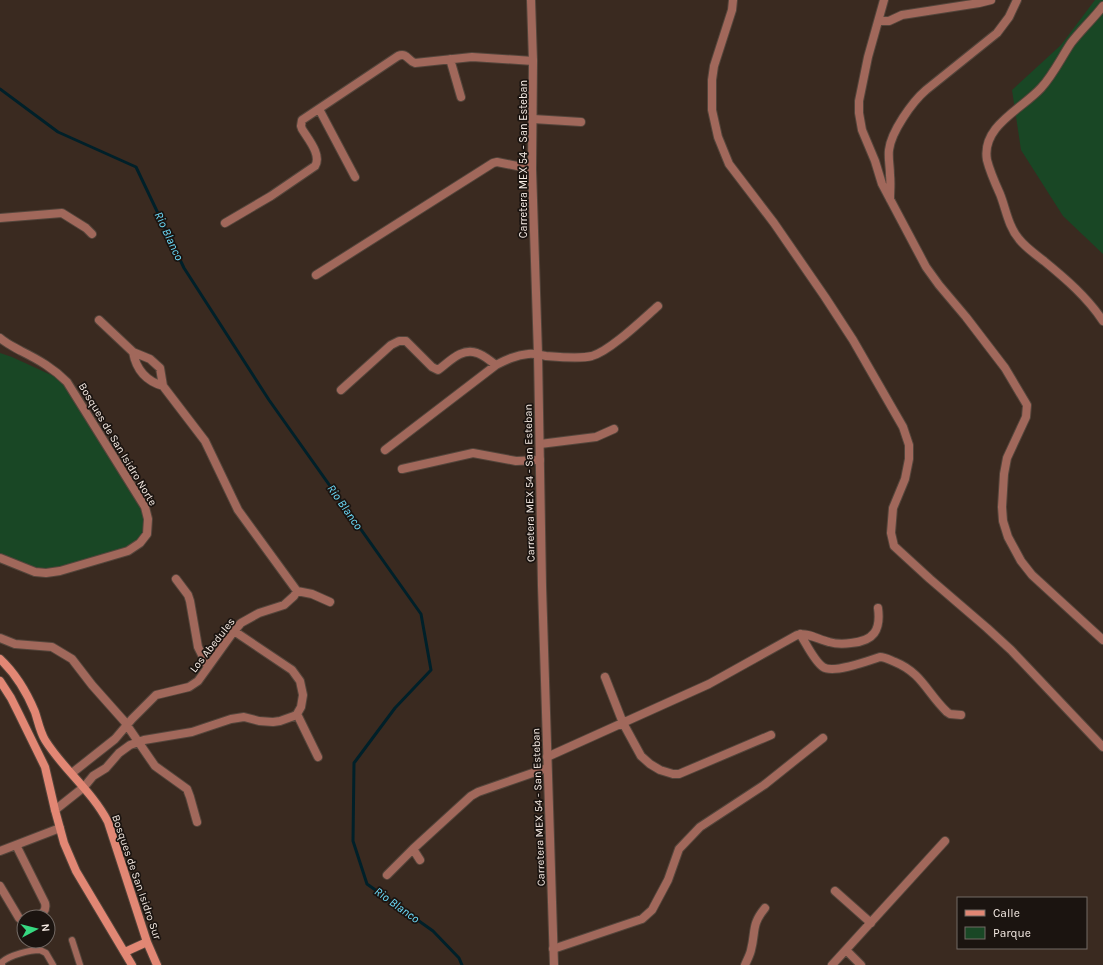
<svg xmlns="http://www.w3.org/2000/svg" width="1103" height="965" viewBox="0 0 1103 965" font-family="Karla,sans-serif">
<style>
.green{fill:#194725}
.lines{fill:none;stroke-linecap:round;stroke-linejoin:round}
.stream{stroke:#002029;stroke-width:3}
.service-casing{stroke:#54453b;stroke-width:8}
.minor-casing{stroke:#54453b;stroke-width:10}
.tertiary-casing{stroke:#54453b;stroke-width:10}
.secondary-casing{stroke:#54453b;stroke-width:10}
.service{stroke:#a1685b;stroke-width:6}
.minor{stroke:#a1685b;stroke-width:8}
.tertiary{stroke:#a1685b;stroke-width:8}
.secondary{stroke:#e28774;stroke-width:8}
.labels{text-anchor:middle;stroke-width:3.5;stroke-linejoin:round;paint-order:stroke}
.street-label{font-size:11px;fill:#f6ebe4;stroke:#1b1410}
.water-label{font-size:12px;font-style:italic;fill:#6ddefd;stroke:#1b1410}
</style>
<rect width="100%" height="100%" fill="#3a2a20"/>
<path class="green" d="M1095,0H1103V254L1063,216L1021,150L1012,90L1061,45Z
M0,353L12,357L60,379L146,515L141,537L132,550L84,563L44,577L0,560Z"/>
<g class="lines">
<path class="stream" d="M0,89L58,132L136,167L184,268L269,400L421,614L431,670L395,708L354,763L353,841L367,884L433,931L459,958L462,965"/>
<defs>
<path id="service" d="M72,940L80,965
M2,965V962C10,955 30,950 40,950L46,953L53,965"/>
<path id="minor" d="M733,0L732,10L714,66L712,80V110L718,137L729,164L774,223L825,297L853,340L903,427L909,445V459L905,479L893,508L891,533L894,546L930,579L987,628L1011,650L1103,747
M884,0L868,57L859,101V113L862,130L875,161L882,184L926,267L939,285L966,317L1005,368L1027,405L1026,417L1007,458L1004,474L1002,507L1003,521L1008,537L1021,561L1032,575L1103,640
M1103,6C1093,19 1081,30 1071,43C1061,58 1053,75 1041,88C1022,109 981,126 987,160C990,172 995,183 1000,194C1006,209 1008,226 1019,239C1025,247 1035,254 1044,261C1066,279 1087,297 1103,321
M879,21H889L902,15L979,3L991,0
M450,59L461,97
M319,109L355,177
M533,119L581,122
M890,199C890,191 891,183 890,175C890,166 888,158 889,150C891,132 912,102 926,90L997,33L1009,17L1017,0
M0,218L62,213L86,228L92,234
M225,223L271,196L315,166C322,155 308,139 302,129L301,126L302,120L398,56C407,52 408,61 415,63L472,57L533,61
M316,275L493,163L497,162L532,169
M99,320L133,352L150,359L160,368L163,386L205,441L238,510L297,591L312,594L330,602
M0,338C7,344 14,347 21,351C39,360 53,368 67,382L145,507L148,519L147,534L140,543L128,551L60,571L46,573L35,572L0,558
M133,352C136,369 146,381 163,386
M341,390L391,345L399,341H406L432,367L438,370C449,362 462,347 477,353C484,355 490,361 496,365
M540,444L596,437L614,429
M385,450L496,365C506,360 516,355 528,354C534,353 540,355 546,356C559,357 580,359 592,356C610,351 643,319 658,306
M402,469L473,453L516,461L540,460
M176,579L188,595L190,601L198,647L208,667
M800,634C806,643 814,661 823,667C833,674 868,661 880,657C885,657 890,660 895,662C922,673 927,693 947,712L950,714L961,715
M0,638L15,644L52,647L72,659L92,685L124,721L155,766L187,789L190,797L197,822
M605,677L623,723L641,756L650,764L660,770L673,774H679L771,735
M297,714L318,757
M547,757L709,684L797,635C808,632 819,640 829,642C836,644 844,644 851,643C874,641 881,630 878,608
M72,773L115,739L132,719L156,695L189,687L198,681L234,631L241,623L259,613L284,605L294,596L297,591
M55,810L84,787L93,776L106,768L119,753L130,745L144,740L192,732L231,719L244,717L259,721L273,722L280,721L294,716L297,714L301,707L303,695L300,681L292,670L234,631
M16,845L45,903C47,911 42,914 36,917
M413,849L420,860
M0,851L60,828
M387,875L413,849L471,796L478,792L547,768
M0,886L19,918L24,921
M835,891L871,923
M553,949L642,919L652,910L668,880L679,849L700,827L764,785L823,738
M846,950L861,965
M745,965C747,960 750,955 751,950C756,931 751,925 765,908
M832,965L945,841"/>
<path id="tertiary" d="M531,0L533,61L532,169L538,354L542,586L554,965"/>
<path id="secondary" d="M0,659C15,673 27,693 35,712C38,721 40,732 45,740C63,769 92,791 108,822L147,942L157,965
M0,681L11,698L19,714L45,767L55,810L64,843L76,871L132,965
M125,952L147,942"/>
</defs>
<use href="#service" class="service-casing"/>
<use href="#minor" class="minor-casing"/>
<use href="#tertiary" class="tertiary-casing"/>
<use href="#secondary" class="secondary-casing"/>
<use href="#service" class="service"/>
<use href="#minor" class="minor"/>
<use href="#tertiary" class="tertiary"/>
<use href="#secondary" class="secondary"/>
</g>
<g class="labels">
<g class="street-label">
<text transform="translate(523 159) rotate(-90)" y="4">Carretera MEX 54 - San Esteban</text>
<text transform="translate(118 444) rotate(59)" y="4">Bosques de San Isidro Norte</text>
<text transform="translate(529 483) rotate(-91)" y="4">Carretera MEX 54 - San Esteban</text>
<text transform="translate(212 645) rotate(-52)" y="4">Los Abedules</text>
<text transform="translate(538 807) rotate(-92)" y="4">Carretera MEX 54 - San Esteban</text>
<text transform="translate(137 877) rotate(71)" y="4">Bosques de San Isidro Sur</text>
</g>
<g class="water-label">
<text transform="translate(169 236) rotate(65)" y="4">Rio Blanco</text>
<text transform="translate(345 507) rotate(55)" y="4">Rio Blanco</text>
<text transform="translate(397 905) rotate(36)" y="4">Rio Blanco</text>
</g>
</g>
<rect x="957" y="897" width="130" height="52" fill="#1b1410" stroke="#736a65"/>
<rect x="965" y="910" width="20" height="6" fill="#e28774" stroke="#736a65"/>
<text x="993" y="917" font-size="12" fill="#f6ebe4">Calle</text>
<rect x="965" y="927" width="20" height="12" fill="#194725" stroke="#736a65"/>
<text x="993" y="937" font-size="12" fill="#f6ebe4">Parque</text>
<g transform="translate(36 929) rotate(83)"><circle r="19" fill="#1b1410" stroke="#736a65"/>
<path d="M0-3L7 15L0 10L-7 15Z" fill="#36d881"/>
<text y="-6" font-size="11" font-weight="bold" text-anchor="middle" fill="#f6ebe4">N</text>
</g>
</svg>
